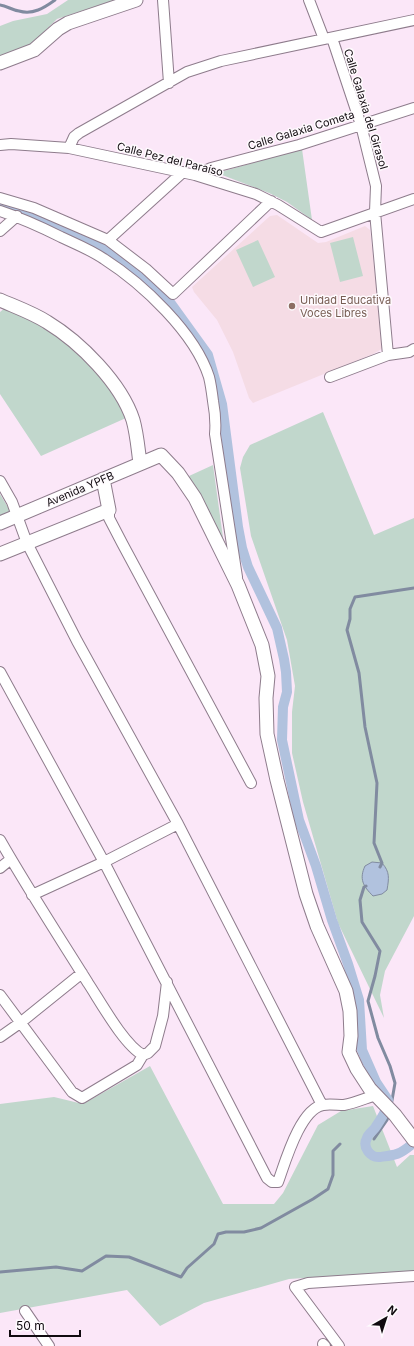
<svg xmlns="http://www.w3.org/2000/svg" width="414" height="1346" viewBox="0 0 414 1346" font-family="Inter,sans-serif">
<style>
.education{fill:#f5dce5}
.green{fill:#c1d7cc}
.water{fill:#b1c2de;stroke:#818ba0}
.lines{fill:none;stroke-linecap:round;stroke-linejoin:round}
.stream{stroke:#818ba0;stroke-width:3}
.canal{stroke:#b1c2de;stroke-width:10}
.minor-casing{stroke:#8e7c8c;stroke-width:12}
.tertiary-casing{stroke:#8e7c8c;stroke-width:15}
.minor{stroke:#fff;stroke-width:10}
.tertiary{stroke:#fff;stroke-width:13}
.education-dot{fill:#8d6e63;stroke:#fefafd;stroke-width:1.5}
.labels{text-anchor:middle;stroke-width:3;stroke-linejoin:round;paint-order:stroke}
.street-label{font-size:11px;fill:#100a0f;stroke:#fefafd}
.education-label{font-size:11px;fill:#785e54;stroke:#fefafd;text-anchor:start}
</style>
<rect width="100%" height="100%" fill="#fbe7f8"/>
<path class="education" d="M277,215L318,243L326,242L365,226L370,230L383,347L380,350L373,354L253,403L249,398L233,352L217,320L194,292L192,287L270,216Z"/>
<path class="green" d="M68,0H115L57,19L32,44L0,56V26L13,21L47,14Z
M302,149L312,220L287,202L269,193L217,173Z
M353,237L363,276L340,282L330,243Z
M258,240L275,277L253,287L236,250Z
M6,307L48,328L96,368L121,402L126,418L41,456L0,394V312Z
M323,412L374,535L414,518V916L385,971L380,995L384,1018L338,923L303,802L292,753V712L295,686L287,640L251,536L240,468L243,457L250,445Z
M213,465L225,552L189,476Z
M0,494L12,514L0,520Z
M150,1066L223,1204H274L283,1193L318,1125L341,1111L373,1106L397,1167L410,1155H414V1271L289,1279L204,1303L160,1326L127,1290L0,1313V1104L54,1097L83,1104Z"/>
<path class="water" d="M372,862L382,863C390,872 389,878 387,890L382,894L373,896C363,886 359,879 365,866Z"/>
<g class="lines">
<path class="stream" d="M0,5C7,6 12,10 19,11C33,15 44,8 55,0
M380,867L382,863L374,843L377,783L365,727L359,673L347,630L350,619V609L355,597L414,588
M366,886L364,887L360,900L362,922L380,951L375,976L368,1001L378,1038L390,1066L395,1083L391,1106
M374,1139L387,1120L389,1113
M0,1272L56,1267L82,1271L106,1256L129,1257L181,1277L187,1268L214,1244L218,1234L226,1232H244L261,1228L313,1199L328,1189L333,1175V1151L340,1144"/>
<path class="canal" d="M2,203L47,220L61,228L99,245L125,261L169,301L208,355L222,404L238,527L242,548L248,567L277,628L284,659L286,672L287,692L283,707L282,740L299,820L316,866L332,920L348,964L359,1000L362,1050L376,1082L388,1100C387,1111 381,1119 375,1128C373,1131 368,1134 367,1138C362,1147 370,1158 380,1157C395,1155 399,1155 411,1145"/>
<defs>
<path id="minor" d="M163,0L169,83
M309,0L324,39
M332,38L361,125L376,186L375,212L388,355
M0,145L11,144L69,148L195,175L256,194L278,205L321,232L414,199
M69,148L74,137L79,133L187,72L221,61L414,20
M195,175L211,168L299,145L414,108
M0,198L34,208L108,240L146,269L173,294L271,201
M0,211C21,218 41,227 61,237C76,244 91,250 104,259C143,284 195,333 209,377C211,385 212,393 213,401C215,412 216,423 215,434L237,577
M0,231L17,216
M108,240L183,172
M330,377L388,355L409,352L414,349
M0,481L12,502L27,543L77,641L178,824L322,1105
M109,510V518L122,543L251,783
M0,672L104,862L267,1178L272,1182H278C285,1163 300,1109 323,1105C329,1104 337,1105 344,1105C355,1103 366,1098 376,1095
M0,840C28,889 58,935 88,983C100,1001 124,1045 143,1055L148,1053L155,1046L163,1016L167,982
M0,868L11,859
M32,895L104,862L178,824
M0,995L72,1092L82,1098L137,1065L143,1055
M0,1037L20,1023L82,973
M25,1311L49,1346
M323,1344L325,1346
M339,1346L295,1287L308,1283L414,1276"/>
<path id="tertiary" d="M0,63L34,50L58,29L68,23L136,0
M0,300C16,307 33,313 47,322C80,342 121,383 133,420C137,434 138,449 140,463
M0,523L161,455L178,473L195,498L238,585L262,645L268,676L266,698L267,734L277,780L306,894L317,926L346,991L350,1011L351,1036L349,1052L357,1069L370,1089L395,1115L414,1140
M0,554L109,510L103,479"/>
</defs>
<use href="#minor" class="minor-casing"/>
<use href="#tertiary" class="tertiary-casing"/>
<use href="#minor" class="minor"/>
<use href="#tertiary" class="tertiary"/>
</g>
<circle class="education-dot" cx="292" cy="306" r="4"/>
<g class="labels">
<g class="street-label">
<text transform="translate(366 109) rotate(73)" y="4">Calle Galaxia del Girasol</text>
<text transform="translate(301 130) rotate(-17)" y="4">Calle Galaxia Cometa</text>
<text transform="translate(170 159) rotate(14)" y="4">Calle Pez del Paraíso</text>
<text transform="translate(80 489) rotate(-23)" y="4">Avenida YPFB</text>
</g>
<g class="education-label">
<text x="300" y="304">Unidad Educativa<tspan x="300" dy="13">Voces Libres</tspan></text>
</g>
</g>
<g transform="translate(386 1318) rotate(39)" stroke="#fefafd" stroke-width="3" paint-order="stroke">
<path d="M0-3L7 15L0 10L-7 15Z" fill="#100a0f"/>
<text y="-6" font-size="11" font-weight="bold" text-anchor="middle" fill="#100a0f">N</text>
</g>
<path d="M10 1330v6h70v-6" fill="none" stroke="#100a0f" stroke-width="2"/>
<text x="16" y="1330" font-size="12" fill="#100a0f" stroke="#fefafd" stroke-width="3" paint-order="stroke">50 m</text>
</svg>
